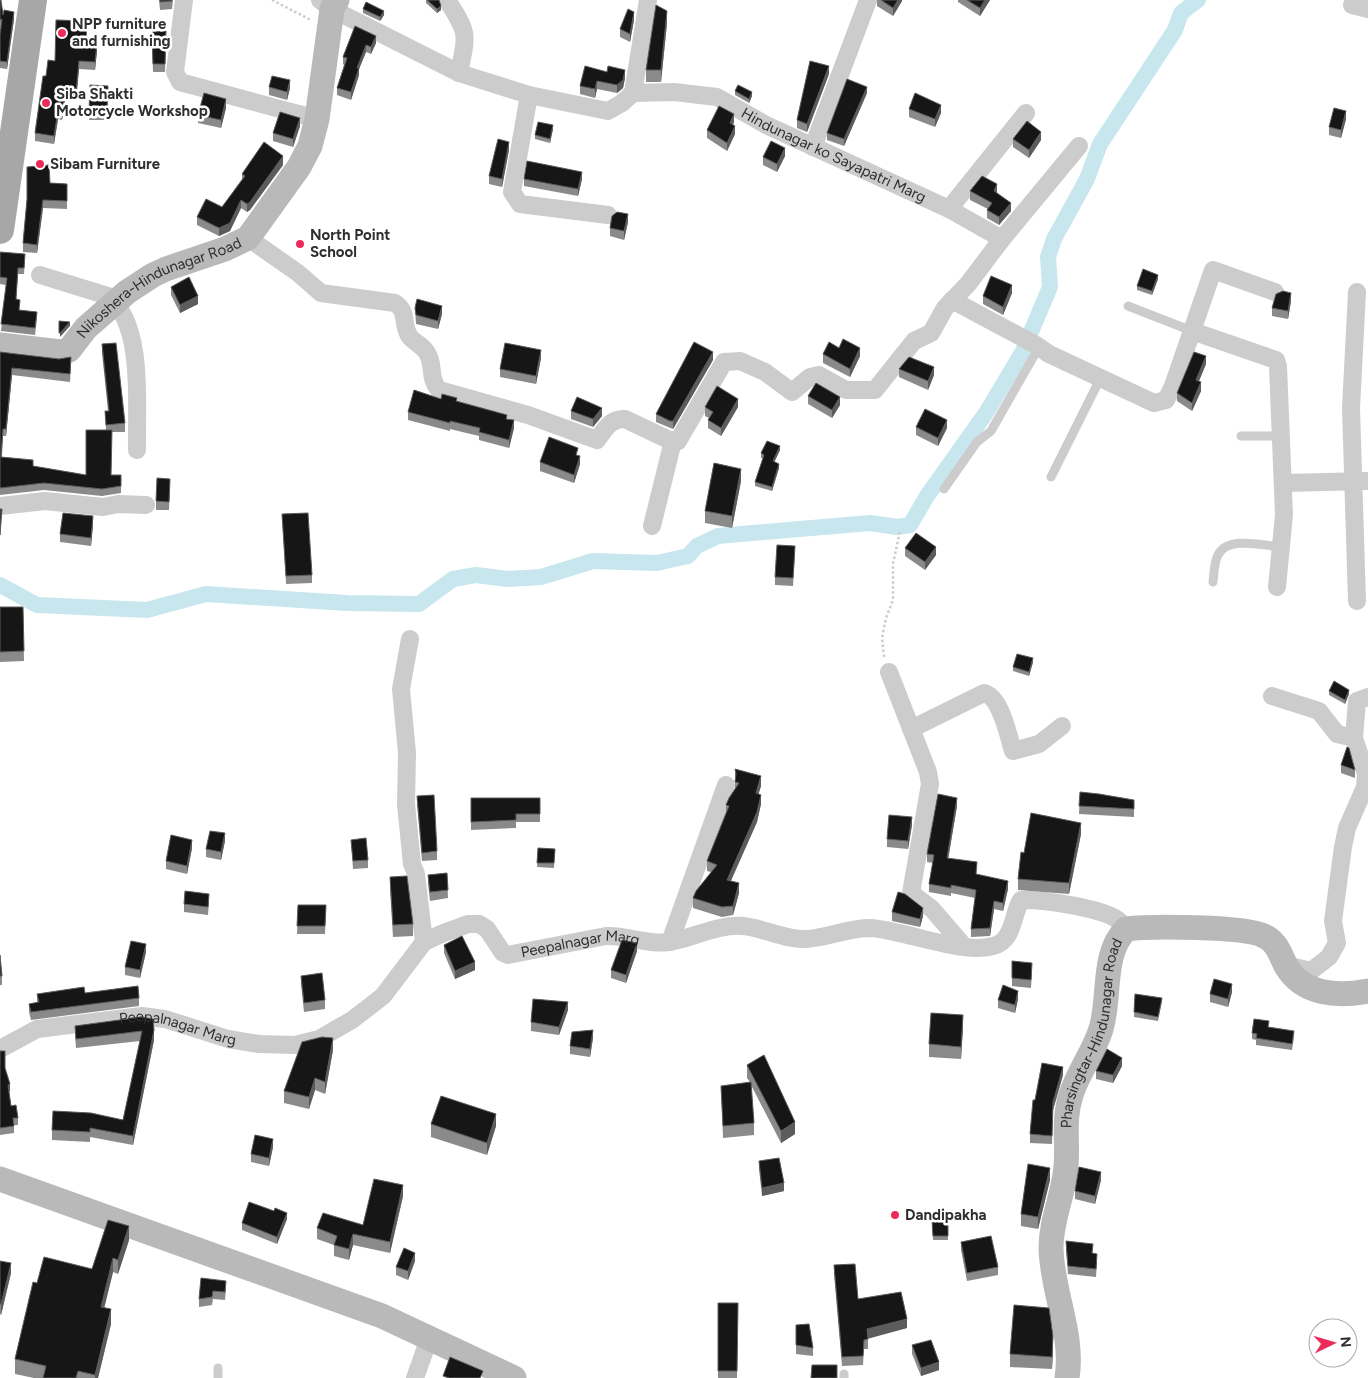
<svg xmlns="http://www.w3.org/2000/svg" width="1368" height="1378" viewBox="0 0 1368 1378" font-family="Figtree,sans-serif">
<style>
.lines{fill:none;stroke-linecap:round;stroke-linejoin:round}
.canal{stroke:#c8e6ed;stroke-width:16}
.path{stroke:#ccc;stroke-width:2.5;stroke-dasharray:2.5 2.5;stroke-linecap:butt}
.lane{stroke:#ccc;stroke-width:9}
.street{stroke:#ccc;stroke-width:18}
.secondary{stroke:#b9b9b9;stroke-width:25}
.primary{stroke:#a7a7a7;stroke-width:28}
.wall{fill:#8a8a8a}
.shaded-wall{fill:#5c5c5c}
.building{fill:#161616;stroke:#5c5c5c}
.poi-dot{fill:#ed2b5b;stroke:#fff;stroke-width:2}
.labels{text-anchor:middle;stroke-width:5;stroke-linejoin:round;paint-order:stroke}
.poi-label{font-size:15px;font-weight:bold;fill:#2f2f2f;stroke:#fff;text-anchor:start}
.street-label{font-size:15px;fill:#2f2f2f;stroke:#fff}
</style>
<rect width="100%" height="100%" fill="#fff"/>
<g class="lines">
<path class="canal" d="M0,585L37,605L147,610L206,594L347,603L419,604L453,579L476,575L508,579L541,577L593,561L657,563L688,556L697,546L718,536L870,523L897,527L910,525L927,496L986,413L1023,351L1050,287L1048,257L1054,239L1087,179L1100,144L1175,30L1181,13L1198,0"/>
<path class="path" d="M272,0L311,20
M884,657L882,638L886,618L893,600V564L900,531"/>
<path class="lane" d="M1128,306L1192,331
M1241,436H1280
M1051,477L1100,379
M944,489L977,442L991,431L1039,347
M1213,582C1214,574 1214,562 1218,555C1228,535 1264,546 1282,547
M218,1378V1368
M844,1378V1374"/>
<g class="street">
<path d="M184,0L175,72L180,82L317,119"/>
<path d="M320,0L332,9L459,73L529,95L608,111L622,103L633,93"/>
<path d="M447,0C469,34 467,33 459,73"/>
<path id="s1" d="M648,0L633,93L674,92L717,97L766,125L949,209L1002,239L1079,146"/>
<path d="M1352,5L1368,9"/>
<path d="M529,95L512,192L520,204L608,215"/>
<path d="M813,147L868,0"/>
<path d="M949,209L1026,113"/>
<path d="M248,238L298,273L321,293L395,303C409,312 401,325 410,337C416,344 426,347 429,357C434,369 429,378 439,390L528,415L597,440C605,429 611,418 625,419L667,439L678,441L724,362L740,361L765,372L792,392L810,377L819,375L846,390H875L914,341L931,333L945,308L968,284L1002,239"/>
<path d="M40,275L108,296C145,325 136,407 137,450"/>
<path d="M952,300L1036,345L1049,354L1154,403L1166,400L1173,386L1192,331L1276,360L1278,366L1284,515L1277,587"/>
<path d="M1192,331L1213,270L1275,292"/>
<path d="M1283,483L1368,481"/>
<path d="M0,506L45,501L103,507L118,504L146,505"/>
<path d="M652,526L673,441"/>
<path d="M1357,601L1351,408L1357,292"/>
<path d="M410,639L401,689L407,753L406,804L412,864L416,874L424,942"/>
<path d="M889,672L928,772L930,784L911,893L932,909L963,945"/>
<path d="M1272,696L1319,711L1337,734L1354,738"/>
<path d="M911,729L984,693C1001,697 1008,735 1013,751L1039,744L1062,726"/>
<path d="M670,942L726,785"/>
<path d="M1286,965L1311,971L1329,957L1337,943L1333,921L1343,847L1347,828L1365,787L1366,774L1354,738L1357,701L1368,697"/>
<path id="s2" d="M0,1049L37,1029L142,1016L165,1019L228,1039L259,1044L295,1045L319,1039L352,1020L383,996L424,942L441,934L468,924H479L487,929L503,953L508,955L606,936C627,935 647,945 669,942C694,938 717,924 743,926C764,928 785,940 806,939C827,938 848,928 870,928C905,930 961,955 993,946C1014,941 1012,915 1021,900C1041,899 1102,908 1118,920C1121,922 1123,926 1126,929"/>
<path d="M415,1378L430,1336"/>
</g>
<g class="secondary">
<path id="s3" d="M0,345L61,352L69,350L86,328L127,292L153,275L166,269L225,249L248,238L299,167L310,146L317,119L332,9L337,0"/>
<path d="M0,1179L382,1316L514,1378"/>
<path id="s4" d="M1067,1378C1074,1333 1052,1293 1051,1248C1051,1219 1064,1194 1066,1166C1068,1141 1063,1119 1071,1095C1078,1072 1094,1052 1101,1029C1111,996 1101,955 1126,929C1149,926 1246,926 1264,936C1277,942 1280,954 1286,966C1303,995 1338,997 1368,991"/>
</g>
<path class="primary" d="M0,230L33,0"/>
</g>
<path class="wall" d="M0,0L3,15L14,19L7,69L0,68V34L1,27H0Z
M159,0H173L172,9L160,10Z
M426,0H439L441,10L437,13L426,3Z
M877,0H902V1L893,16L877,6Z
M958,0H990L980,16L958,2Z
M363,9L384,15L380,21L363,13Z
M634,20L630,42L620,37V29Z
M667,23L661,82H646V70Z
M355,26L376,43L371,54L366,52L359,69V75L351,100L337,95V88L344,65L343,64V57Z
M166,39L165,72H153L152,40Z
M86,42L97,51L95,70L79,69L76,101H65L62,120L58,119L54,144L35,141V133L46,76L55,61Z
M585,66L625,78L623,88L617,93L597,89L595,98L580,94V86Z
M829,74L807,132L797,128V120Z
M90,85L108,86L107,120H89Z
M269,87L290,88L287,100L269,95Z
M735,91L752,96L749,103L735,95Z
M867,93L844,146L827,140V133Z
M226,108L221,128L198,123V115Z
M909,109L941,113L935,127L909,117Z
M1346,119L1341,138L1329,135V127Z
M734,122L733,125L735,134L727,151L707,138V130Z
M300,126L293,147L273,141V133Z
M553,129L550,143L535,139V135Z
M1013,139L1041,140L1029,158L1013,147Z
M509,150L502,187L489,184V176Z
M785,156L777,172L763,165V157Z
M283,165L250,210L247,212L241,208L230,231L219,236L197,225V217L222,207L242,179V174Z
M524,179H582L578,196L524,186Z
M50,183L67,184V209L43,208L37,253L23,252V243Z
M970,191L997,192L1011,211L999,225L987,218V210L988,209L970,200Z
M628,222L624,240L610,236V228Z
M0,252L25,261L24,274H18L16,299L19,310L37,318L35,335L1,331L6,285L0,284Z
M1158,279L1152,295L1137,290V286Z
M171,287L198,304L180,313L171,295Z
M1012,293L1003,315L983,304V296Z
M1291,301L1288,319L1272,316V308Z
M415,308L442,314L438,329L416,324Z
M102,344L125,423V432H112L111,475H121V493L102,496L44,490L0,495V352L71,364L70,382L12,375L6,436H3L2,457L33,466L86,475L106,430L105,411H108L102,353Z
M839,348L860,356L850,377L823,363V354Z
M541,358L536,384L500,377V369Z
M713,360L673,429L656,422V414Z
M1206,364L1199,381L1201,391L1192,411L1177,401V393Z
M899,369L934,375L928,390L899,377Z
M808,396L840,405L832,418L808,404Z
M441,399L457,401L507,419L514,428L509,448L479,440V436L450,429V431L408,420V412Z
M705,407H738L721,436L708,428V420L709,418L705,416Z
M571,411L602,416L593,427L571,419Z
M916,427L947,428L938,446L916,435Z
M780,450L774,462L779,468L772,491L755,486V482L763,458H761V453Z
M578,456L580,464L574,483L540,471V462Z
M170,479L169,510H156V501Z
M741,481L732,528L705,523V511Z
M282,514L312,575V583L286,584Z
M93,525L91,546L60,542V534Z
M905,548L936,555L925,570L905,556Z
M795,554L793,586L775,585V577Z
M0,607H23L24,661L0,662Z
M1033,662L1029,676L1013,671V667Z
M1329,691L1349,694L1345,704L1329,695Z
M1341,765L1355,770V778L1341,773Z
M735,769L761,786L758,794L761,804L757,822L731,881L739,893L733,915L722,917L693,908V898L711,872L707,871V861L726,812V805L735,789Z
M1080,792L1134,808V817L1079,814Z
M417,796L437,851V860L422,861L417,804Z
M471,798H540V822H516V828L471,830Z
M957,806L948,859L976,874L1008,889L1003,911L994,909L990,936L971,937V929L975,898L951,893V896L929,892V884L933,863L927,862V854Z
M912,825L908,849L887,847V839Z
M1081,834L1069,894L1018,890V879Z
M351,840L368,860V868L353,869Z
M225,841L221,860L206,857V849Z
M192,848L187,874L166,869V861Z
M538,848L555,849L554,868L537,867Z
M447,873L448,898L430,901L428,884V875Z
M390,877L413,924V936L393,937L390,889Z
M209,902L208,915L184,912V904Z
M298,905H326L325,934H297Z
M892,912L923,916L920,927L892,921Z
M444,945L475,970L455,979L444,953Z
M637,951L626,983L611,978V970Z
M146,952L140,978L125,975V967Z
M0,955L2,976V985H0Z
M1012,961L1032,971L1031,988L1012,986Z
M301,976L325,1000V1009L304,1012L301,984Z
M1232,992L1228,1007L1210,1002V994Z
M85,993L139,998V1006L31,1020L29,1012V1004L37,1003V994Z
M1135,994L1162,1002L1158,1021L1134,1017Z
M1018,999L1015,1013L998,1008V1000Z
M568,1010L559,1035L531,1031V1022Z
M142,1017L154,1040L133,1145L90,1137V1142L52,1140V1130L123,1120L140,1041L76,1048L75,1035V1026Z
M963,1027L961,1059L929,1057V1044Z
M1252,1033L1294,1037L1292,1050L1256,1045V1040L1252,1039Z
M593,1038L590,1057L570,1054V1046Z
M333,1050L325,1094L315,1090L309,1109L284,1103V1091Z
M0,1051L5,1068L10,1091L9,1092L11,1106L18,1118V1125H14V1133L0,1135Z
M747,1065L795,1134L781,1143L751,1085L754,1123V1135L723,1138L721,1086L750,1082L747,1078Z
M1122,1066L1113,1083L1096,1079V1071Z
M1063,1075L1053,1110L1052,1144L1030,1143V1134L1035,1100Z
M431,1124L496,1126L487,1155L431,1137Z
M273,1147L269,1166L251,1162V1154Z
M759,1161L784,1191L762,1196L759,1169Z
M1050,1180L1038,1229L1021,1226V1214Z
M1101,1180L1095,1204L1075,1199V1191Z
M403,1196L390,1253L353,1245L349,1260L334,1256V1245L317,1239V1228L363,1225Z
M274,1211L287,1219L277,1244L242,1230V1223Z
M932,1220H948V1240H933Z
M129,1240L118,1274L113,1272L104,1308L111,1324L98,1378H34L15,1374V1359L37,1283L92,1269Z
M1066,1241L1093,1253L1097,1262L1096,1277L1068,1274L1066,1250Z
M961,1242L998,1267V1275L967,1281L961,1250Z
M0,1261L11,1273L1,1315L0,1314Z
M415,1261L408,1280L396,1275V1267Z
M834,1265L858,1299L907,1328L868,1338V1349H864L863,1365L842,1366L834,1274Z
M201,1278L226,1289L225,1300L213,1299L212,1305L199,1307V1299Z
M718,1303H738L737,1378H718Z
M796,1325L813,1348V1356L796,1354Z
M912,1345L939,1370L921,1376L912,1354Z
M1053,1348L1052,1369L1010,1367V1354Z"/>
<path class="shaded-wall" d="M898,0H902V1L893,16V8Z
M985,0H990L980,16V8Z
M441,6V10L437,13V9Z
M384,11V15L380,21V17Z
M667,11V23L661,82V70Z
M14,12V19L7,69V62Z
M634,12V20L630,42V34Z
M376,36V43L371,54V47Z
M97,43V51L95,70V62Z
M366,45V52L359,69V75L351,100V92L357,68Z
M79,61V69L76,101V93Z
M829,66V74L807,132V124Z
M625,70V78L623,88L617,93V85Z
M290,80V88L287,100V92Z
M597,81V89L595,98V89Z
M867,87V93L844,146V139Z
M752,92V96L749,103V99Z
M65,93V101L62,120V112Z
M226,99V108L221,128V120Z
M941,105V113L935,127V119Z
M58,111V119L54,144V136Z
M1346,111V119L1341,138V130Z
M734,114V122L730,131V123Z
M300,118V126L293,147V139Z
M553,125V129L550,143V139Z
M735,126V134L727,151V143Z
M1041,132V140L1029,158V150Z
M509,142V150L502,187V179Z
M785,148V156L777,172V164Z
M283,156V165L250,210L247,212V204Z
M582,172V179L578,196V189Z
M997,184V192L994,199V191Z
M43,200V208L37,253V245Z
M241,200V208L230,231L219,236V228Z
M1011,203V211L999,225V217Z
M628,214V222L624,240V231Z
M1158,275V279L1152,295V291Z
M1012,285V293L1003,315V307Z
M1291,293V301L1288,319V311Z
M198,296V304L180,313V305Z
M442,306V314L438,329V321Z
M70,322V326L60,337V333Z
M860,348V356L850,377V369Z
M541,350V358L536,384V376Z
M713,352V360L673,429V421Z
M1206,356V364L1196,388V380Z
M934,367V375L928,390V381Z
M12,368V375L6,436V429Z
M1201,382V391L1192,411V403Z
M840,397V405L832,418V410Z
M738,399V407L721,436V428Z
M602,408V416L593,427V419Z
M514,420V428L509,448V440Z
M947,420V428L938,446V438Z
M780,446V450L773,465V461Z
M580,456V464L574,483V475Z
M779,464V468L772,491V487Z
M741,469V481L732,528V516Z
M93,516V525L91,546V538Z
M936,547V555L925,570V562Z
M1033,658V662L1029,676V672Z
M1349,690V694L1345,704V700Z
M761,776V786L756,803V793Z
M761,795V804L757,822L727,889V880Z
M957,798V806L947,866V858Z
M912,817V825L908,849V841Z
M1081,823V834L1069,894V883Z
M225,833V841L221,860V852Z
M192,840V848L187,874V866Z
M1008,881V889L1003,911V903Z
M739,883V893L733,915V906Z
M994,901V909L990,936V928Z
M923,908V916L920,927V919Z
M637,943V951L626,983V975Z
M146,944V952L140,978V970Z
M475,962V970L455,979V971Z
M1232,984V992L1228,1007V999Z
M1018,991V999L1015,1013V1005Z
M568,1002V1010L559,1035V1027Z
M963,1015V1027L961,1059V1047Z
M154,1030V1040L133,1145V1136Z
M593,1030V1038L590,1057V1049Z
M333,1038V1050L325,1094V1082Z
M1122,1058V1066L1113,1083V1075Z
M1063,1067V1075L1053,1110L1052,1144L1053,1102Z
M315,1078V1090L309,1109V1097Z
M10,1084V1091L8,1092V1085Z
M496,1114V1126L487,1155V1143Z
M795,1122V1134L781,1143V1131Z
M273,1139V1147L269,1166V1158Z
M1050,1168V1180L1038,1229V1217Z
M1101,1172V1180L1095,1204V1196Z
M784,1183V1191L762,1196V1188Z
M403,1185V1196L390,1253V1242Z
M287,1213V1219L277,1244V1237Z
M129,1226V1240L118,1274V1260Z
M353,1234V1245L349,1260V1249Z
M415,1253V1261L408,1280V1271Z
M113,1258V1272L101,1321V1307Z
M11,1263V1273L1,1315V1304Z
M111,1309V1324L98,1378H95V1375Z
M907,1319V1328L867,1339V1329Z
M1053,1336V1348L1052,1369V1357Z
M939,1362V1370L921,1376V1368Z"/>
<path class="building" d="M0,0H1L3,15L4,10L14,12L7,62L0,61V34L2,19L0,20Z
M160,0H172V1L160,2Z
M427,0H439L441,6L437,9Z
M881,0H898L893,8Z
M967,0H985L980,8Z
M366,2L384,11L380,17L363,9Z
M656,5L667,11L661,70H646Z
M628,9L634,12L630,34L620,29Z
M56,20L87,21L86,42L97,43L95,62L79,61L76,93H65L62,112L58,111L54,136L35,133L43,76H46L48,60L55,61Z
M355,26L376,36L371,47L366,45L357,68H359L351,92L337,88L347,58L343,57Z
M166,31L165,64H153L152,32Z
M810,61L829,66L807,124L797,120Z
M585,66L607,72L608,66L625,70L623,80L617,85L597,81L595,89L580,86Z
M272,76L290,80L287,92L269,87Z
M847,79L867,87L844,139L827,133Z
M90,85L108,86L107,112L89,111Z
M738,85L752,92L749,99L735,91Z
M204,93L226,99L221,120L198,115Z
M915,93L941,105L935,119L909,109Z
M719,106L734,114L730,123L735,126L727,143L707,130Z
M1334,108L1346,111L1341,130L1329,127Z
M280,112L300,118L293,139L273,133Z
M1027,121L1041,132L1029,150L1013,139Z
M538,122L553,125L550,139L535,135Z
M498,139L509,142L502,179L489,176Z
M771,141L785,148L777,164L763,157Z
M264,142L283,156L250,202L247,204L241,200L230,223L219,228L197,217L206,199L222,207L245,176L242,174Z
M527,161L582,172L578,189L524,179Z
M49,165L50,183L67,184V201L43,200L37,245L23,243L27,199V167Z
M982,176L997,184L994,191L1011,203L999,217L987,210L992,203L970,191Z
M617,212L628,214L624,231L610,228L612,216Z
M0,252L25,254L24,268H18L16,299L20,300L19,310L37,312L35,328L1,324L7,278L0,277Z
M1143,269L1158,275L1152,291L1137,286Z
M991,276L1012,285L1003,307L983,296Z
M189,277L198,296L180,305L171,287Z
M1283,291L1291,293L1288,311L1272,308L1276,294Z
M417,299L442,306L438,321L416,315L415,308Z
M59,321L70,322L60,333H59Z
M843,339L860,348L850,369L823,354L829,342L839,348Z
M694,342L713,352L673,421H670L656,414Z
M116,343L125,423L106,425L105,411H109L102,344Z
M505,343L541,350L536,376L500,369Z
M0,352L59,359L71,357L70,374L12,368L6,429H3L1,457L33,460V466L86,475V430H112L111,475H121V486L102,489L44,483L0,488Z
M1194,352L1206,356L1196,380L1201,382L1192,403L1177,393Z
M909,357L934,367L928,381L899,369Z
M816,383L840,397L832,410L808,396Z
M717,386L738,399L721,428L708,420L713,412L705,407Z
M414,390L441,399L442,394L457,398L456,401L507,415L506,419L514,420L509,440L479,432L480,428L450,421V423L408,412Z
M577,397L602,408L593,419L571,411Z
M925,409L947,420L938,438L916,427Z
M549,437L578,448L576,455L580,456L574,475L540,462Z
M767,441L780,446L773,461L779,464L772,487L755,482L764,455L761,453Z
M714,463L741,469L732,516L705,511Z
M157,478L170,479L169,502L156,501Z
M0,509H2L0,535Z
M63,513L93,516L91,538L60,534Z
M308,513L312,575L286,576L282,514Z
M916,533L936,547L925,562L905,548Z
M777,545L795,546L793,578L775,577Z
M0,607H23L24,651L0,652Z
M1017,654L1033,658L1029,672L1013,667Z
M1334,681L1349,690L1345,700L1329,691Z
M1347,747L1349,748L1355,770L1341,765Z
M735,769L761,776L756,793L761,795L757,812L727,880L739,883L733,906L722,907L693,898L696,891L717,865L707,861L729,806L726,805L729,798L739,783L735,782L736,774Z
M1080,792L1099,794L1134,800V809L1079,806Z
M938,794L957,798L947,858L977,862L976,874L1008,881L1003,903L994,901L990,928L971,929L976,890L951,885V888L929,884L934,855L927,854Z
M434,795L437,851L422,853L417,796Z
M471,798H540V814H516V820L471,822Z
M1031,813L1081,823L1069,883L1018,879L1021,852L1024,853Z
M889,815L912,817L908,841L887,839Z
M210,831L225,833L221,852L206,849Z
M171,835L192,840L187,866L166,861Z
M366,838L368,860L353,861L351,840Z
M538,848L555,849L554,863H537Z
M447,873L448,890L430,892L428,875Z
M407,876L413,924L393,925L390,877Z
M185,891L209,894L208,907L184,904Z
M898,892L905,894L923,908L920,919L892,912Z
M298,905H326L325,926H297Z
M462,936L475,962L455,971L444,945Z
M622,940L637,943L626,975L611,970Z
M131,941L146,944L140,970L125,967Z
M0,955L2,976H0Z
M1012,961L1032,963L1031,980L1012,978Z
M322,973L325,1000L304,1003L301,976Z
M1214,979L1232,984L1228,999L1210,994Z
M1003,985L1018,991L1015,1005L998,1000Z
M138,986L139,998L31,1012L29,1004L39,1002L37,994L84,987L85,993Z
M1135,994L1162,998L1158,1017L1134,1012Z
M533,999L568,1002L559,1027L531,1022Z
M931,1013L963,1015L961,1047L929,1044Z
M142,1017L153,1019L154,1030L133,1136L90,1128V1132L52,1130L53,1111L91,1113L123,1120L142,1031L76,1039L75,1026Z
M1254,1019L1269,1021L1268,1027L1294,1031L1292,1044L1256,1038L1257,1034L1252,1033Z
M593,1030L590,1049L570,1046L572,1032Z
M322,1037L333,1038L325,1082L315,1078L309,1097L284,1091L302,1042Z
M1107,1049L1122,1058L1113,1075L1096,1071Z
M0,1051H5V1068L10,1084L8,1085L11,1106L16,1105L18,1118H13L14,1126L0,1128Z
M764,1055L795,1122L781,1131L747,1065Z
M1042,1063L1063,1067L1053,1102L1052,1136L1030,1134L1033,1100H1035Z
M751,1082L754,1123L723,1126L721,1086Z
M441,1096L496,1114L487,1143L431,1124Z
M255,1135L273,1139L269,1158L251,1154Z
M779,1158L784,1183L762,1188L759,1161Z
M1028,1164L1050,1168L1038,1217L1021,1214Z
M1079,1167L1101,1172L1095,1196L1075,1191Z
M374,1179L403,1185L390,1242L353,1234L349,1249L334,1245L337,1236L317,1228L323,1213L363,1225Z
M249,1202L274,1211L275,1208L287,1213L277,1237L242,1223Z
M108,1220L129,1226L118,1260L113,1258L101,1307L111,1309L95,1375L78,1371L76,1378H43L46,1366L15,1359L33,1282L37,1283L44,1257L92,1269Z
M932,1220H948V1236H933Z
M991,1236L998,1267L967,1273L961,1242Z
M1066,1241L1093,1244L1092,1253L1097,1254L1096,1269L1068,1266Z
M404,1248L415,1253L408,1271L396,1267Z
M0,1261L11,1263L1,1304H0Z
M855,1264L858,1299L901,1292L907,1319L867,1329L868,1339L864,1340L863,1356L842,1357L834,1265Z
M201,1278L226,1281L225,1292L213,1291L212,1297L199,1299Z
M718,1303H738L737,1371H718Z
M1014,1305L1049,1308L1053,1336L1052,1357L1010,1354Z
M809,1324L813,1348L796,1345V1325Z
M931,1340L939,1362L921,1368L912,1345Z
M450,1357L483,1371L480,1378H449L443,1376Z
M812,1365H837V1378H811Z"/>
<g class="poi-dot">
<circle cx="62" cy="33" r="5"/>
<circle cx="46" cy="103" r="5"/>
<circle cx="40" cy="164" r="5"/>
<circle cx="300" cy="244" r="5"/>
<circle cx="895" cy="1215" r="5"/>
</g>
<g class="labels">
<g class="poi-label">
<text x="72" y="29">NPP furniture<tspan x="72" dy="17">and furnishing</tspan></text>
<text x="56" y="99">Siba Shakti<tspan x="56" dy="17">Motorcycle Workshop</tspan></text>
<text x="50" y="169">Sibam Furniture</text>
<text x="310" y="240">North Point<tspan x="310" dy="17">School</tspan></text>
<text x="905" y="1220">Dandipakha</text>
</g>
<g class="street-label">
<text dy="5" stroke="none"><textPath href="#s1" startOffset="309">Hindunagar ko Sayapatri Marg</textPath></text>
<text dy="5" stroke="none"><textPath href="#s3" startOffset="182">Nikoshera-Hindunagar Road</textPath></text>
<text dy="5" stroke="none"><textPath href="#s2" startOffset="650">Peepalnagar Marg</textPath></text>
<text dy="5" stroke="none"><textPath href="#s2" startOffset="185">Peepalnagar Marg</textPath></text>
<text dy="5" stroke="none"><textPath href="#s4" startOffset="352">Pharsingtar-Hindunagar Road</textPath></text>
</g>
</g>
<g transform="translate(1333 1343) rotate(85)"><circle r="24" fill="#ffffff" stroke="#acacac"/>
<path d="M0-4L9 19L0 12L-9 19Z" fill="#ed2b5b"/>
<text y="-8" font-size="14" font-weight="bold" text-anchor="middle" fill="#2f2f2f">N</text>
</g>
</svg>
